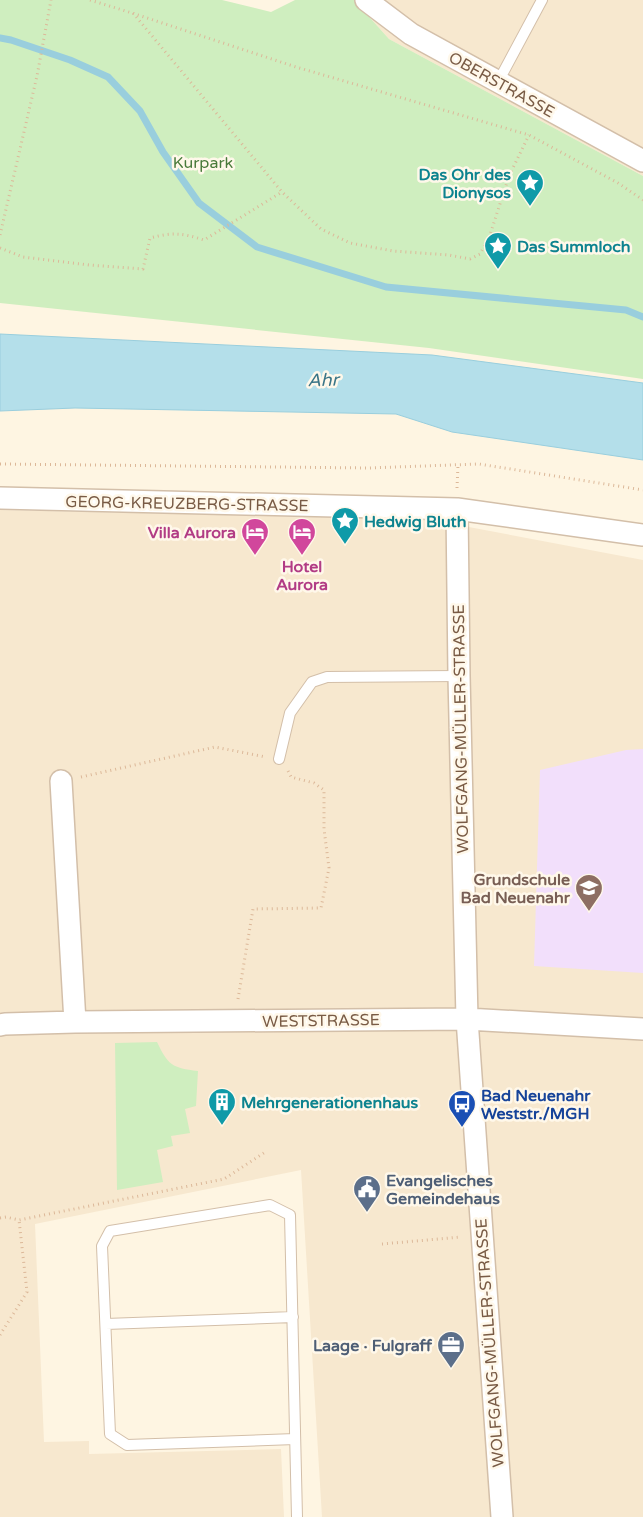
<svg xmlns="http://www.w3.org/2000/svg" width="643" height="1517" font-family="'Varela Round',sans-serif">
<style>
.residential{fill:#f7e8cf}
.education{fill:#f2dffb}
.green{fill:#cfeebf}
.water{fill:#b4dfea;stroke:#99cedd}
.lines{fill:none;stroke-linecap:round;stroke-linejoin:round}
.stream{stroke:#99cedd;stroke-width:7}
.service-casing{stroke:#d3bfa9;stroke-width:12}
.minor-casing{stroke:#d3bfa9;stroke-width:24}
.path{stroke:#dcb899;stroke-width:3;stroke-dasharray:1 4;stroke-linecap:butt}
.service{stroke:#fff;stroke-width:10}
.minor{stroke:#fff;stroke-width:21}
.labels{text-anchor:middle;stroke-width:5;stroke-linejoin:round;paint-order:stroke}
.street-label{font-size:16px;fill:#795b45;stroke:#fff8ea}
.park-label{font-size:16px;fill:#487a3a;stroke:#fff8ea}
.culture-label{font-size:16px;font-weight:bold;fill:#0d838f;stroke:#fff8ea;text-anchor:start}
.hotel-label{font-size:16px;font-weight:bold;fill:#b23c85;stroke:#fff8ea;text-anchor:end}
.education-label{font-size:16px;font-weight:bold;fill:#785e54;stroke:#fff8ea;text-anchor:end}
.transit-label{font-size:16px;font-weight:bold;fill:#164399;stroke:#fff8ea;text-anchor:start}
.service-label{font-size:16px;font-weight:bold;fill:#4e5e75;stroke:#fff8ea;text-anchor:start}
.water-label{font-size:18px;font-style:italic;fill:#3a7587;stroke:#fff8ea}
</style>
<rect width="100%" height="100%" fill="#fef5e2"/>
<path class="residential" d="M354,0h289v176l-254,-137z
M0,510l426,9 217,41v957h-321l-21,-347 -266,54 9,218 45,-1v13l192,-5 3,68h-284z"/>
<path class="education" d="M643,749v224l-109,-7 6,-196 86,-20z"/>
<path class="green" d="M0,0h222l49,12 24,-12h59l35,39 254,137v203l-214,-31 -429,-45z
M157,1042c11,23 15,26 41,29l-2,35 -11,3 5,24 -19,3 2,10 -16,4 6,32 -46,8 -2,-147z"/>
<path class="water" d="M0,334l432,21 211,28v77l-191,-28 -56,-18 -321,-6 -75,3z"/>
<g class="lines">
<path class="stream" d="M0,38l11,2 59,20 38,17 32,34 23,41 36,51 58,44 129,40 240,23 17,7"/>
<defs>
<path id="service" d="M498,82l44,-82
M279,759l11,-46 22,-31 15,-5 132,-1
M106,1324l187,-7
M295,1439l-168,6 -17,-11 -8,-188 8,-15 160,-26 20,10 7,302"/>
<path id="minor" d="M366,0l45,34 232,127
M0,498l457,11 186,26
M457,509l2,167 8,343 35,498
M61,781l14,241
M0,1025l5,-1 70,-2 392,-3 176,10"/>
</defs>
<use href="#service" class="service-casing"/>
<use href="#minor" class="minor-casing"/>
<path class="path" d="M90,0l42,13 164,54 233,68 89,48 25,17
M133,13l149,179 39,37 29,14 43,8 56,4 21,4 10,-5 9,-16 20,-62 20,-41
M0,235l37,-159 14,-76
M0,248l23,9 66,8 54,4 7,-31c23,-6 32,-5 54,2l78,-48
M0,464l368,4 111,-4 164,26
M457,488l1,-23
M81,777l134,-30 51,10
M238,999l15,-90 68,-1 8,-40 -5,-39v-39l-10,-7 -23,-6 -3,-6
M0,1218l6,-1 13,3 205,-41 43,-28
M382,1244l79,-7
M0,1335l27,-43 -8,-72"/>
<use href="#service" class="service"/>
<use href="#minor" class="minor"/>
</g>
<defs>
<symbol id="sight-pin" viewBox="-11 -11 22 30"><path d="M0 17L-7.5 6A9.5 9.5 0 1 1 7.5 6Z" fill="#0f9aa8" stroke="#fff8ea"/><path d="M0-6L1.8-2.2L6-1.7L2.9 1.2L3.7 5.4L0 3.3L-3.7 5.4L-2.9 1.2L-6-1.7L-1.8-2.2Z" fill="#fff"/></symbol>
<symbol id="hotel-pin" viewBox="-11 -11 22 30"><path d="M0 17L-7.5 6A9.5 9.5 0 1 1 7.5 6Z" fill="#d1479c" stroke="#fff8ea"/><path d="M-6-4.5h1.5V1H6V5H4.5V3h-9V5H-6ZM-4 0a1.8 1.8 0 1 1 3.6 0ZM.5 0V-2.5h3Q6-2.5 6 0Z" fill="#fff"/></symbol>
<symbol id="school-pin" viewBox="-11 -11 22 30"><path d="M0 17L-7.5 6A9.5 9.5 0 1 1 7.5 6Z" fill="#8d6e63" stroke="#fff8ea"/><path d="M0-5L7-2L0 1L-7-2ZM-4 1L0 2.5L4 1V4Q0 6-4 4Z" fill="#fff"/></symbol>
<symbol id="building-pin" viewBox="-11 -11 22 30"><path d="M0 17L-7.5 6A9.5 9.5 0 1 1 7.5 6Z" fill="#0f9aa8" stroke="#fff8ea"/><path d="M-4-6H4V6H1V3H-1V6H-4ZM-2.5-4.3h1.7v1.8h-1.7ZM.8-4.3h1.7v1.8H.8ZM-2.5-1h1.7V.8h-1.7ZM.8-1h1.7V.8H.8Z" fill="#fff"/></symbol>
<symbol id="bus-pin" viewBox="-11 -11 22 30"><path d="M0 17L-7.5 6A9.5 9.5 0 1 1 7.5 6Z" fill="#1a4fb4" stroke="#fff8ea"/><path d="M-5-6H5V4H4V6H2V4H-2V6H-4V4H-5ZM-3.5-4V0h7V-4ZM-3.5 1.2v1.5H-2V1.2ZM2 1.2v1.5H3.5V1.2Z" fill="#fff"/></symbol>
<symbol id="civic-pin" viewBox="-11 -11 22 30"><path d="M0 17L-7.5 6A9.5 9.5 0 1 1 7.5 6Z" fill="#5c6f8a" stroke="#fff8ea"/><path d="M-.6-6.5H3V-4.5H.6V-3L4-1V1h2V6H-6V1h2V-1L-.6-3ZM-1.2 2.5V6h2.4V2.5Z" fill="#fff"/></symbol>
<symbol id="office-pin" viewBox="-11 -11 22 30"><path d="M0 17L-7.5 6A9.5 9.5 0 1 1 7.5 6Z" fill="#5c6f8a" stroke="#fff8ea"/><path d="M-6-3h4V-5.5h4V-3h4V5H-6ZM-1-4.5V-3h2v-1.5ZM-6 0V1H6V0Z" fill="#fff"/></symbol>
</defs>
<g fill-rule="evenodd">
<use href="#sight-pin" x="514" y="167" width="32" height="43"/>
<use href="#sight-pin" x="482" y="230" width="32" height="43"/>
<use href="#sight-pin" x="329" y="505" width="32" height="43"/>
<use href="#hotel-pin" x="239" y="516" width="32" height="43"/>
<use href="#hotel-pin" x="286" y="516" width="32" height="43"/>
<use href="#school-pin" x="573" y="872" width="32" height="43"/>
<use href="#building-pin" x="206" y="1086" width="32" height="43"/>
<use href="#bus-pin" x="446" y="1088" width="32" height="43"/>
<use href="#civic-pin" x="351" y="1173" width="32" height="43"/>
<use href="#office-pin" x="435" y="1329" width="32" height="43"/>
</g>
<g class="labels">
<g class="street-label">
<text transform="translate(502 84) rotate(29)" y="6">OBERSTRASSE</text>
<text transform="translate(187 503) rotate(1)" y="6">GEORG-KREUZBERG-STRASSE</text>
<text transform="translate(460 729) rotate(-91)" y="6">WOLFGANG-MÜLLER-STRASSE</text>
<text transform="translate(321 1020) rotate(-1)" y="6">WESTSTRASSE</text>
<text transform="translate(489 1343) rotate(-94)" y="6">WOLFGANG-MÜLLER-STRASSE</text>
</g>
<g class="park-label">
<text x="203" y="168">Kurpark</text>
</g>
<g class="culture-label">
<text x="511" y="180" text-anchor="end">Das Ohr des<tspan x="511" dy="18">Dionysos</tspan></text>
<text x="517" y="252">Das Summloch</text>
<text x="364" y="527">Hedwig Bluth</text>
<text x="241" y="1108">Mehrgenerationenhaus</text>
</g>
<g class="hotel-label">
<text x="236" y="538">Villa Aurora</text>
<text x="302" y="572" text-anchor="middle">Hotel<tspan x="302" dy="18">Aurora</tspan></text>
</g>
<g class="education-label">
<text x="570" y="885">Grundschule<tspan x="570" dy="18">Bad Neuenahr</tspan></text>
</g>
<g class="transit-label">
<text x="481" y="1101">Bad Neuenahr<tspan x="481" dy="18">Weststr./MGH</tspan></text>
</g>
<g class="service-label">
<text x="386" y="1186">Evangelisches<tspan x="386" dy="18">Gemeindehaus</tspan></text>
<text x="432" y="1351" text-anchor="end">Laage · Fulgraff</text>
</g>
<g class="water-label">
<text transform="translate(323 380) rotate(-1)" y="6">Ahr</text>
</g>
</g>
</svg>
